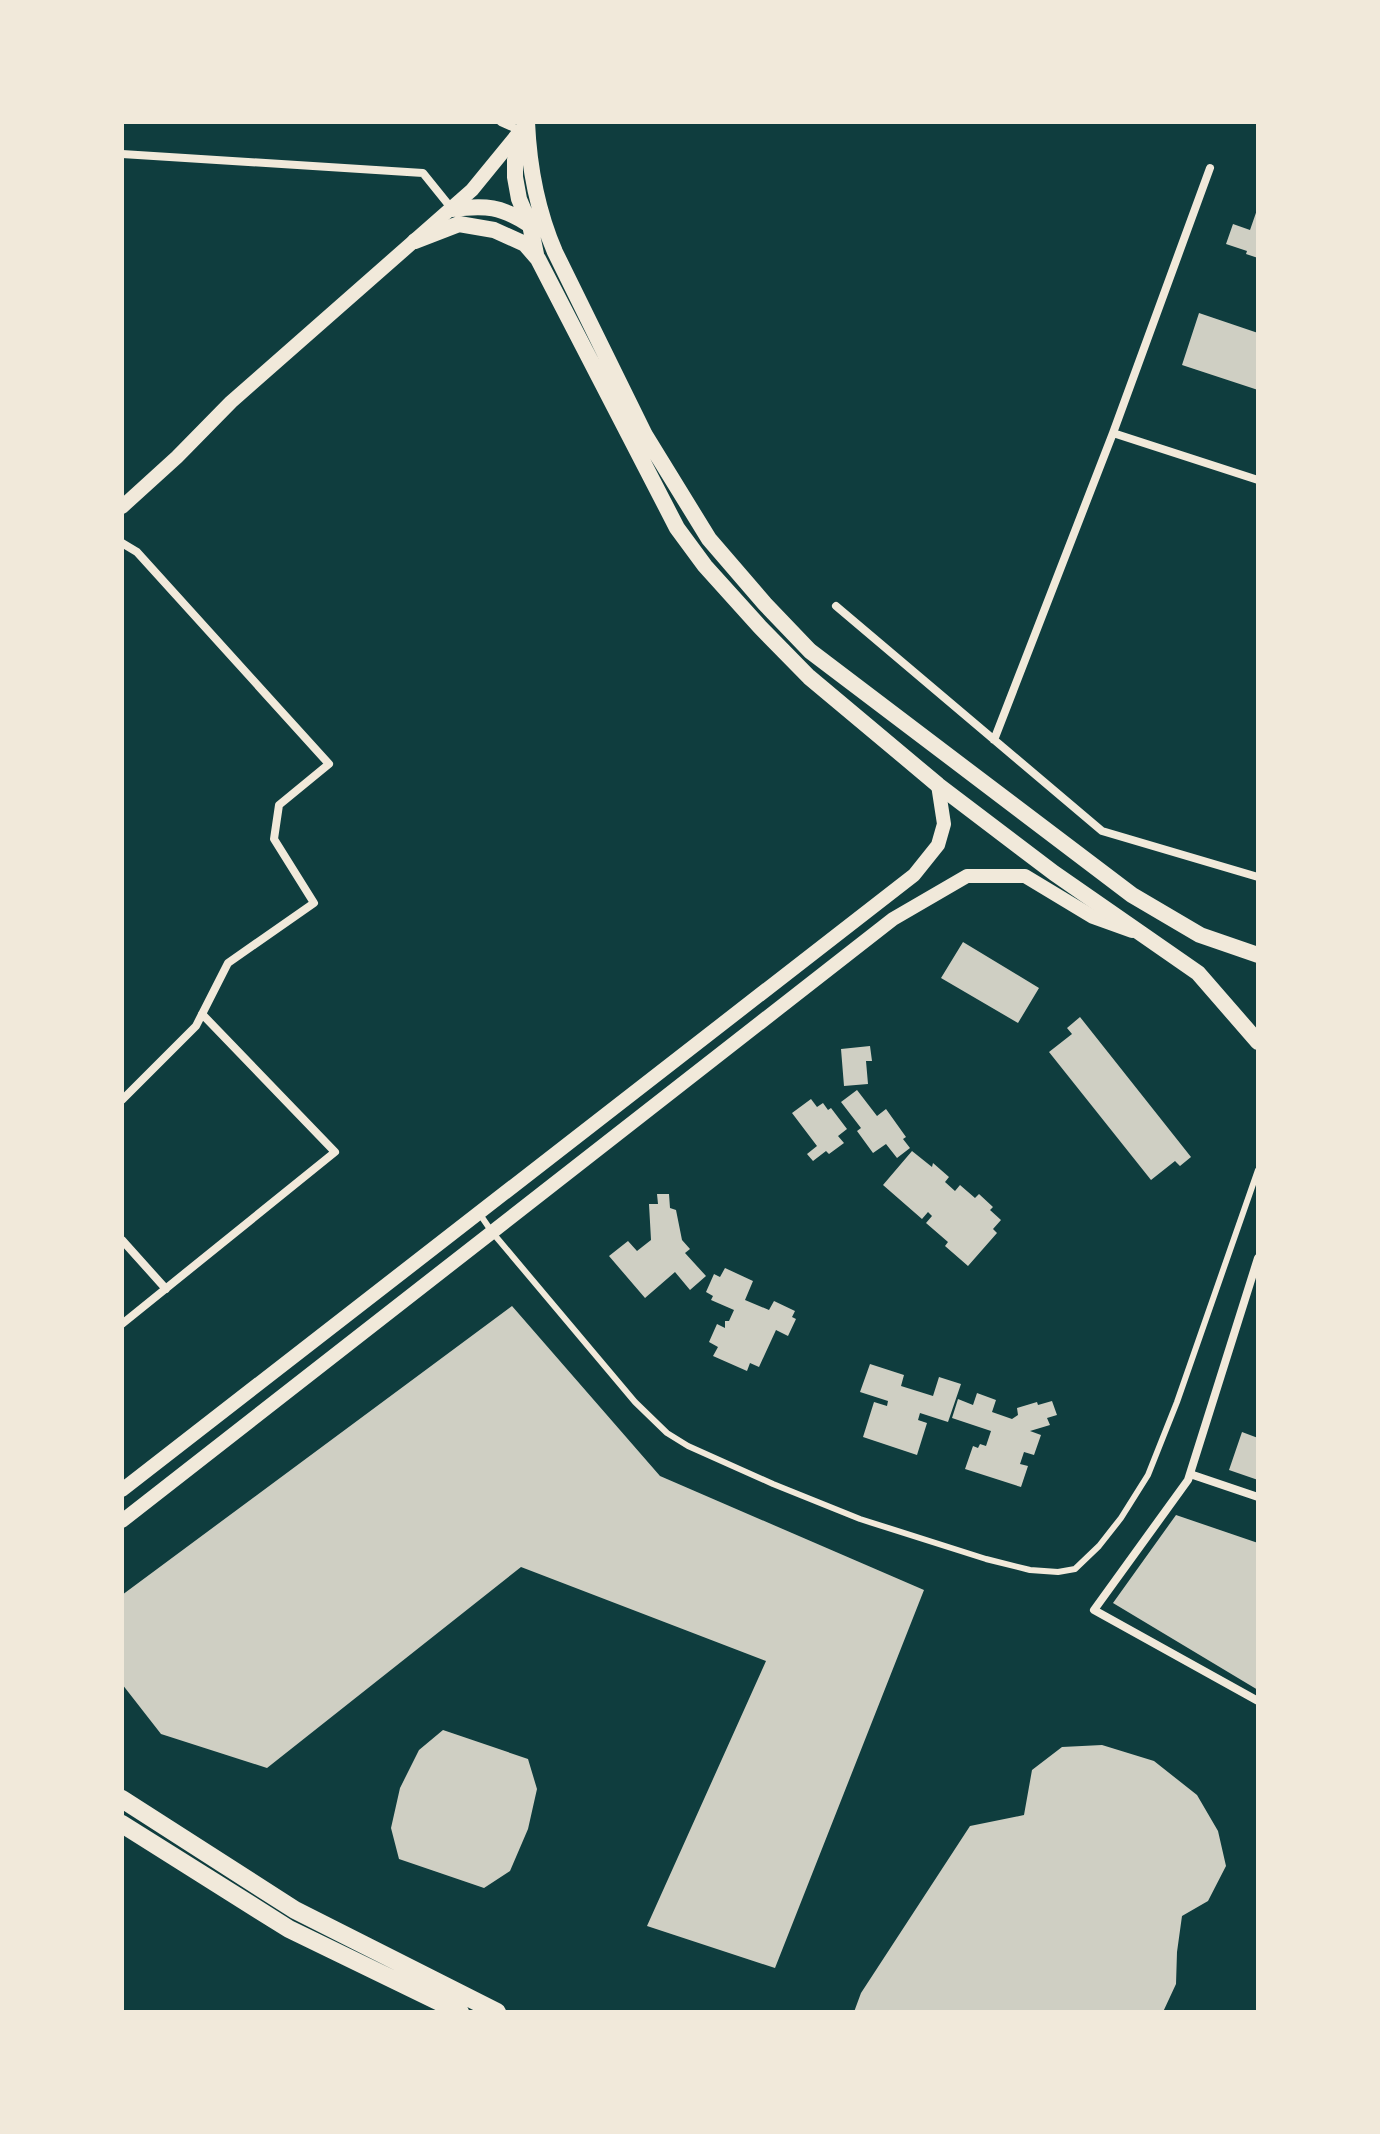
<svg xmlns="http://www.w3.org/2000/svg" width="1380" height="2134" font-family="'Work Sans',sans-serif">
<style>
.building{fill:#cfcfc3}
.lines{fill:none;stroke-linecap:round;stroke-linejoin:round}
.service{stroke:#f1e9da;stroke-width:6}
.minor{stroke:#f1e9da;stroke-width:8}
.tertiary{stroke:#f1e9da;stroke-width:14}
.secondary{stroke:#f1e9da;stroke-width:16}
.primary{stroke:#f1e9da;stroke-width:18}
</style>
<rect width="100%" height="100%" fill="#0f3d3e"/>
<path class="building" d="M1258,207v51l-12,-4 1,-3 -21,-7 7,-20 17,6z
M1199,313l59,20v57l-76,-25z
M963,942l76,46 -21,35 -77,-45z
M1080,1017l111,140 -11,9 -5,-5 -24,19 -102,-128 23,-18 -5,-6z
M870,1046l2,15h-6l2,23 -24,2 -3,-37z
M857,1090l20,26 9,-7 20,28 -3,2 7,9 -13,10 -11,-14 -13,9 -16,-22 4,-3 -20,-26z
M811,1099l6,8 6,-4 5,7 3,-2 16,21 -9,7 6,7 -15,11 -3,-3 -13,10 -6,-7 10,-8 -25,-33z
M912,1151l20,16 1,-4 16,14 -4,5 10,9 5,-6 15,13 4,-4 14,13 -3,3 11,10 -8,9 4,4 -29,33 -23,-20 3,-4 -22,-19 6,-7 -4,-4 -6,7 -39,-34z
M657,1194h12l1,14 6,2 6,30 8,9 -5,4 21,23 -16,14 -15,-18 -30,26 -36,-42 19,-15 9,10 14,-11 -2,-36h9z
M725,1268l28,13 -8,19 24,10 5,-9 21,10 -3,6 4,2 -8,17 -12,-6 -17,37 -9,-4 -3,8 -34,-15 5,-9 -9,-5 8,-18 8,4v-7h4l5,-11 -23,-10 2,-4 -7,-4 8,-18 6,3z
M512,1306l148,170 264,114 -149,378 -128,-42 119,-265 -245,-94 -254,201 -106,-34 -39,-50v-89z
M870,1364l34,11 -3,11 32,10 6,-19 22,7 -13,38 -28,-9 -2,7 9,3 -10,32 -54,-18 11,-35 13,4 1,-5 -28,-9z
M977,1393l19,7 -4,12 20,7 6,-4 -1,-7 20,-6 1,3 14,-4 5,14 -10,3 3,7 -20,6 11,4 -7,20 -10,-3 -4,12 8,2 -7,21 -56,-18 8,-23 5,2 2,-4 6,2 5,-15 -39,-13 6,-19 15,6z
M1242,1432l16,6v42l-29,-10z
M1176,1515l82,28v147l-145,-87z
M443,1730l85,29 9,30 -9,40 -18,42 -26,17 -85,-29 -8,-31 9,-40 19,-38z
M1102,1745l52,16 43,34 21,36 8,35 -18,35 -26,15 -5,36 -1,32 -13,28h-309l7,-19 109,-167 54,-11 8,-45 30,-23z"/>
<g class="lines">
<path class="service" d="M479,1213l13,19 143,170 32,31 21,13 85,38 87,35 126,40 44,11 28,2 17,-3 24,-23 22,-28 27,-43 29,-73 81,-232"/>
<path class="minor" d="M501,122l20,9
M122,154l301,19 29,36
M1113,433l145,47
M122,543l15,9 192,212 -50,41 -5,34 40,64 -86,60 -32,63 -74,74
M836,606l266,225 156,46
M994,740l119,-307 97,-265
M122,1240l44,49
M1258,1258l-70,222 -94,130 164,91
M122,1324l213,-172 -133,-138
M1190,1474l68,23"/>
<path class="tertiary" d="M122,507l55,-50 54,-55 241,-212 49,-60
M122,1490l792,-615 24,-30 6,-21 -6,-39
M122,1521l771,-602 74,-43h58l68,41 39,14"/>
<path class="secondary" d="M527,122c2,46 10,88 28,130l90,183 64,104 56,65 45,47 322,244 68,40 58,20
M521,131l-6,29v17l4,22 11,26 6,29
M452,209c34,-4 49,-3 78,16
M415,241l44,-17 35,6 31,14 13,15 139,269 28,38 55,61 49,50 129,108 116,88 144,100 60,69"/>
<path class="primary" d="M122,1799l173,111 202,102
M122,1824l167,105 171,83"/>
</g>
<rect width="1380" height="2134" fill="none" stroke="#f1e9da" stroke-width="248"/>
</svg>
